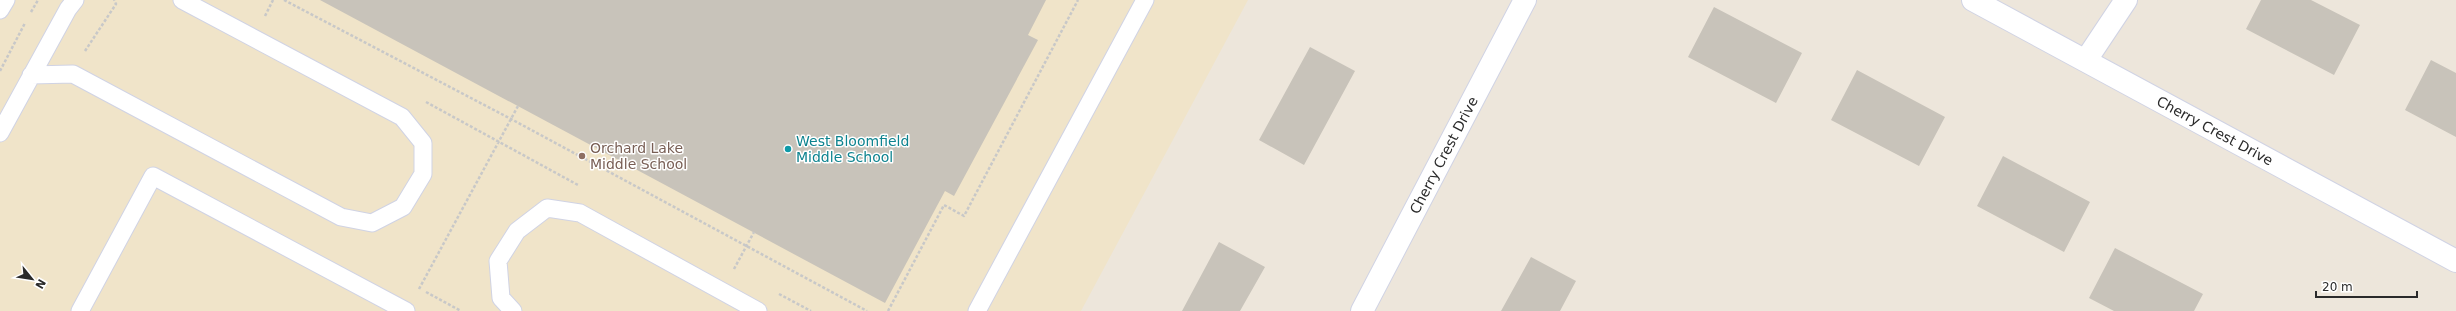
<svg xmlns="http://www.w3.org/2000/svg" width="2456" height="311" font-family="'DejaVu Sans',sans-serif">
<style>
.education{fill:#f0e4c9}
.building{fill:#c8c3ba}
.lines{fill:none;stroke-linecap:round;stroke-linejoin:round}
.lane-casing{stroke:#d0d3e4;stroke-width:19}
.street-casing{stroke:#d0d3e4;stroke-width:24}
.path{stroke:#c8c8c8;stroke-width:2.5;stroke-dasharray:3 2;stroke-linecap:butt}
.lane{stroke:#fff;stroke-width:17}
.street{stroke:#fff;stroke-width:22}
.culture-dot{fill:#0f9aa8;stroke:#fff;stroke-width:1.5}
.education-dot{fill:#8d6e63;stroke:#fff;stroke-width:1.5}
.labels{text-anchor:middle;stroke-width:3;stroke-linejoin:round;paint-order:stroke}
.street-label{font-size:14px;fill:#2a2a2a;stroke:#fff}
.culture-label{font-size:14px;fill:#0d838f;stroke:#fff;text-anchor:start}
.education-label{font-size:14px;fill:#785e54;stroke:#fff;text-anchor:start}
</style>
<rect width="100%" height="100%" fill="#ede6db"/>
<path class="education" d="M0,0h1248l-167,311h-1081z"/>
<path class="building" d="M320,0h726l-18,35 10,5 -84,156 -9,-5 -60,112z
M2261,0h50l49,25 -26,50 -88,-46z
M1714,7l88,46 -26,50 -88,-46z
M1310,47l45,24 -51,94 -45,-25z
M2431,60l25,13v64l-51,-27z
M1857,70l88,47 -26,49 -88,-46z
M2003,156l87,46 -26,50 -87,-46z
M1219,242l46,25 -25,44h-58z
M2115,248l88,46 -9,17h-80l-25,-13z
M1531,257l45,24 -16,30h-59z"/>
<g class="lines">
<defs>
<path id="lane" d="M0,10l6,-10
M31,75l42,-1 268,143 31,6 31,-16 20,-33v-31l-21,-26 -220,-117
M0,133l68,-124 7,-9
M80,311l73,-135 253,135
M513,311l-12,-13 -3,-37 19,-30 30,-23 33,5 178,98
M977,311l168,-311"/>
<g id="street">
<path id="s1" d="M1973,0l483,261"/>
<path d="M2086,60l40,-60"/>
<path id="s2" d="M1362,311l163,-311"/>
</g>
</defs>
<use href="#lane" class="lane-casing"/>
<use href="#street" class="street-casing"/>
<path class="path" d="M284,0l227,119 356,192
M31,12l7,-12
M265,16l8,-16
M85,51l31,-47 -2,-4
M0,71l25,-48
M426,102l152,83
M734,269l20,-37
M419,289l99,-183
M426,292l35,19
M779,294l32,17
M888,311l56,-106 20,11 114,-216"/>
<use href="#lane" class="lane"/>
<use href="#street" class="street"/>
</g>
<circle class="culture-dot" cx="788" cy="149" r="4"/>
<circle class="education-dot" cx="582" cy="156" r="4"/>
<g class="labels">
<g class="street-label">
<text dy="5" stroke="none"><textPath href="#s1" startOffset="275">Cherry Crest Drive</textPath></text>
<text dy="5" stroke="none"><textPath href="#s2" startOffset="176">Cherry Crest Drive</textPath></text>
</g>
<g class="culture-label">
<text x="796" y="146">West Bloomfield<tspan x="796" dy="16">Middle School</tspan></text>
</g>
<g class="education-label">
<text x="590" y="153">Orchard Lake<tspan x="590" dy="16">Middle School</tspan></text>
</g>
</g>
<g transform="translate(32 279) rotate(120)" stroke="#ffffff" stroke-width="3" paint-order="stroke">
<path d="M0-3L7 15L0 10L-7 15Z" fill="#2a2a2a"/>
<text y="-6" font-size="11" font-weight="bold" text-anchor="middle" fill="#2a2a2a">N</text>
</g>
<path d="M2316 291v6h101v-6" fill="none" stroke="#2a2a2a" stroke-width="2"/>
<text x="2322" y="291" font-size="12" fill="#2a2a2a" stroke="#ffffff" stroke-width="3" paint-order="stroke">20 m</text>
</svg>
